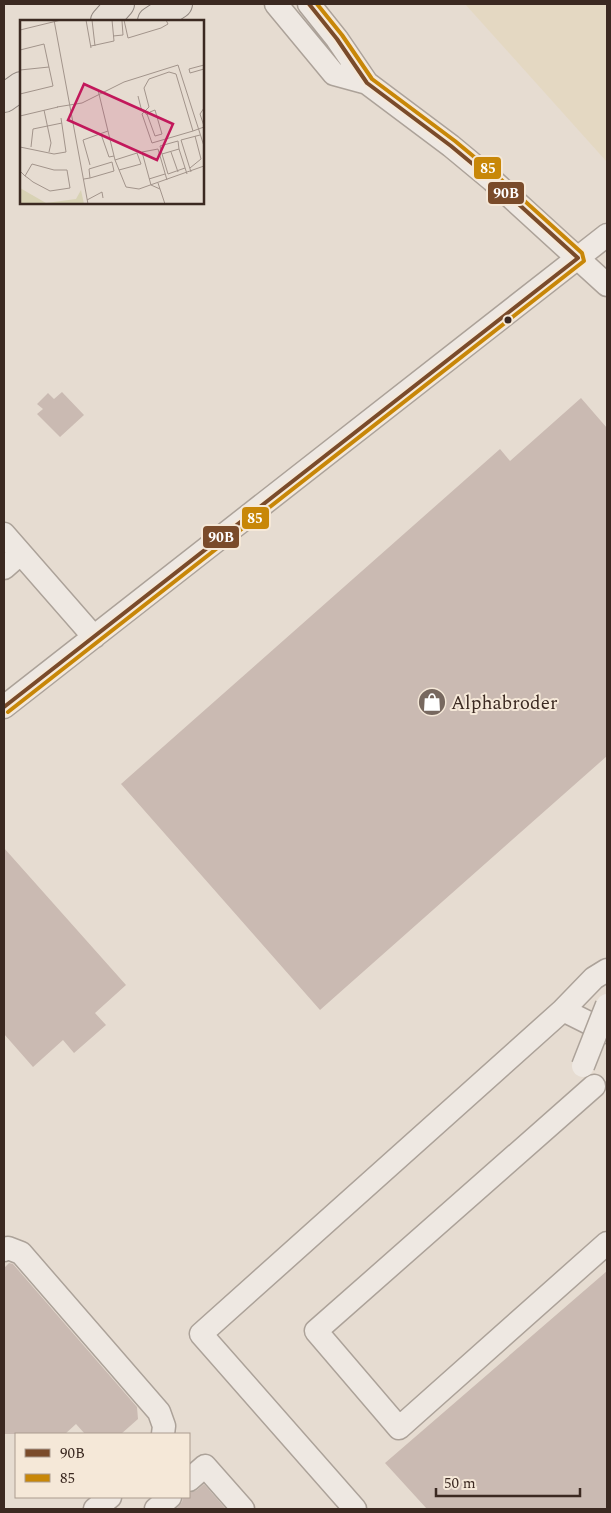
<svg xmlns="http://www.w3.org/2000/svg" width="611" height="1513" font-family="Spectral,serif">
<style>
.farmland{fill:#e4d8c2}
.building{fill:#cabab2}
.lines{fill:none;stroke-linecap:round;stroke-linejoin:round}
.minor-casing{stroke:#aca299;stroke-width:25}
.major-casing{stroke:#918780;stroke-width:30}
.minor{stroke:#eee8e2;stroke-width:22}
.major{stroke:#e5ddd4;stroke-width:28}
.minor-bridge-casing{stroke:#aca299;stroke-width:25;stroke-linecap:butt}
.minor-bridge{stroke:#eee8e2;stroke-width:22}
.bus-1-casing{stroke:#f5e8d8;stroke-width:8}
.bus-2-casing{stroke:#f5e8d8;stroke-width:8}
.bus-1{stroke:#7a4b2a;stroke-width:4}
.bus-2{stroke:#c88708;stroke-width:4}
.bus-dot{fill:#3b2921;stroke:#f5e8d8;stroke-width:2}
.labels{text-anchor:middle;stroke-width:4;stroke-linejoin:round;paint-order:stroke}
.poi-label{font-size:19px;fill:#3b2921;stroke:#f5e8d8;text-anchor:start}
.inset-road{fill:none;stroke:#a2948b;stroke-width:1}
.view{fill:#c2185b;fill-opacity:0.15;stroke:#c2185b;stroke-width:2.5}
.inset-edge{fill:none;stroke:#3b2921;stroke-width:2.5}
.line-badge{stroke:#f5e8d8;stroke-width:2}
.badge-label{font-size:14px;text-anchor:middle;font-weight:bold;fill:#fff}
</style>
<rect width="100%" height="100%" fill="#e6dcd1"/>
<path class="farmland" d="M465,4h142v158z"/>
<path class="building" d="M62,392l22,23 -24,22 -23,-23 6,-5 -6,-5 11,-11 6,6z
M581,398l26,30v328l-287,254 -199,-226 379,-335 10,12z
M4,848l122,137 -31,28 11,12 -32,28 -11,-13 -30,27 -29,-33z
M9,1263l4,1 124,143 1,12 -17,15h-36l-9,-10 -11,10h-61v-166z
M607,1271v238h-180l-42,-46z
M204,1484l22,25h-50l6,-7 1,-5h6v-4l8,-3z"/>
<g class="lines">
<defs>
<path id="minor" d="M276,4l58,70 33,9
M309,4l28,35 30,44 84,63 41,34 115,105
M4,534l90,103
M4,568l16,-14
M4,707l603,-472
M563,1010l31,-32 13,-8
M594,1086l-278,245 83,97 208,-185
M4,1250l4,-2 13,5 138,159 5,14 -1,8
M189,1480l16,-14 38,43
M95,1509l15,-12
M156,1509l14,-12
M355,1509l-154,-175 362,-324 44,22"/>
<path id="major" d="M105,21l15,-17
M152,21l26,-17
M4,98l17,-12"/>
</defs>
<use href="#minor" class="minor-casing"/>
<use href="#major" class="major-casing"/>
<use href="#minor" class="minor"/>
<use href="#major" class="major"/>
<defs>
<path id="minor-bridge" d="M583,1066l24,-61"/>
</defs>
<use href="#minor-bridge" class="minor-bridge-casing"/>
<use href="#minor-bridge" class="minor-bridge"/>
<defs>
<path id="bus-1" d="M4,707l574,-449 -86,-78 -41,-34 -84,-63 -30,-44 -28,-35"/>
<path id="bus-2" d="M8,712l576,-451 -2,-8 -86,-78 -41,-34 -83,-62 -30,-44 -25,-31"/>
</defs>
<use href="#bus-1" class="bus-1-casing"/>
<use href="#bus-2" class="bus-2-casing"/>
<use href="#bus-1" class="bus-1"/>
<use href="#bus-2" class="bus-2"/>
</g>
<defs>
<symbol id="shop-disc" viewBox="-11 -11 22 22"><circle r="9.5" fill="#77685f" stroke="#f5e8d8"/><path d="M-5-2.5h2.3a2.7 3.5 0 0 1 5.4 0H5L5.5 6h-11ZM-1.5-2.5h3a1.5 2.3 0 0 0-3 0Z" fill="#fff"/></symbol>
</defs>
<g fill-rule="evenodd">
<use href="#shop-disc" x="416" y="686" width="32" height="32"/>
</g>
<circle class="bus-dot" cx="508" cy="320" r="4.5"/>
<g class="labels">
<g class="poi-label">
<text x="451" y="709">Alphabroder</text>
</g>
</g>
<g transform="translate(20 20)">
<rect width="184" height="184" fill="#e6dcd1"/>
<path d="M0,168l26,15 30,-4 5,-9 3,14h-64z" fill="#d8d2b4"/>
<path class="inset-road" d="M34,0l34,184M66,0l5,28M72,0l3,26M104,0l4,18 33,-10 7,-4 -2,-4M0,10l41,-10M93,16l10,-1 -1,-14M71,26l23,-5 -2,-21M0,30l24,-6 9,42 -33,8M184,45l-15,4 1,4 14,-4M0,50l29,-3M78,70l17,70 11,27 13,2 65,-23M118,76l3,12 6,7 3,-3 5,-2 7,24 -7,2 -8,-22M37,87l25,-4 42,-21 54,-17 26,81M184,88l-4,6 4,12M24,90l7,33 -2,9M0,96l38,-9M173,111l-17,-57 -7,-2 -20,7 -5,9 5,19 -7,7 10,29 41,-12 11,-4M81,114l8,23 5,-1M0,127l34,7 12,-2 -5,-34M11,127l2,-18 29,-6M151,132l7,20M142,134l-2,-8 18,-5 1,8M95,140l22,-7 4,11 -22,6M70,145l-7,-25 25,-9M165,148l-17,6 -6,-20 17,-5 8,25M170,148l11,-9 -6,-23M0,151l5,5 3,2 5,4 17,9 20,-3 -3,-18h-13l-22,-6 -7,12M171,152l-10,-32 19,-5M64,159l6,-1 -1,-9 23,-7 2,9 -24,7M129,159l16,-5M138,163l7,21M140,169l-9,-4 -9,-33 16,-3 9,31M67,180l15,-8 1,6"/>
<path class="view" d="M64,64l89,40 -16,36 -89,-40z"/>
<rect width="184" height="184" class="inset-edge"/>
</g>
<g class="line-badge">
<rect x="473" y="156" width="29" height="24" rx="5" fill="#c88708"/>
<rect x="487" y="181" width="38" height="24" rx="5" fill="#7a4b2a"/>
<rect x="241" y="506" width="29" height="24" rx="5" fill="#c88708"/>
<rect x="202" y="525" width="38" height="24" rx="5" fill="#7a4b2a"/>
</g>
<g class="badge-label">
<text x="488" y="173">85</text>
<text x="506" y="198">90B</text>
<text x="255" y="523">85</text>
<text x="221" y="542">90B</text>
</g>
<rect width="611" height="1513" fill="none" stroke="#3b2921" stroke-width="10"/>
<rect x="15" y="1433" width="175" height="65" fill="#f5e8d8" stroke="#ab9c8f"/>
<rect x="25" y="1449" width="25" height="8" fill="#7a4b2a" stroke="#ab9c8f"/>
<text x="60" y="1458" font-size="15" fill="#3b2921">90B</text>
<rect x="25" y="1474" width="25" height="8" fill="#c88708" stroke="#ab9c8f"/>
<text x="60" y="1483" font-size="15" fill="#3b2921">85</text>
<path d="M436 1488v8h144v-8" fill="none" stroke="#3b2921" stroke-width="2.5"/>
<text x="444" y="1488" font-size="15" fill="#3b2921" stroke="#f5e8d8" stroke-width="4" paint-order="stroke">50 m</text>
</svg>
